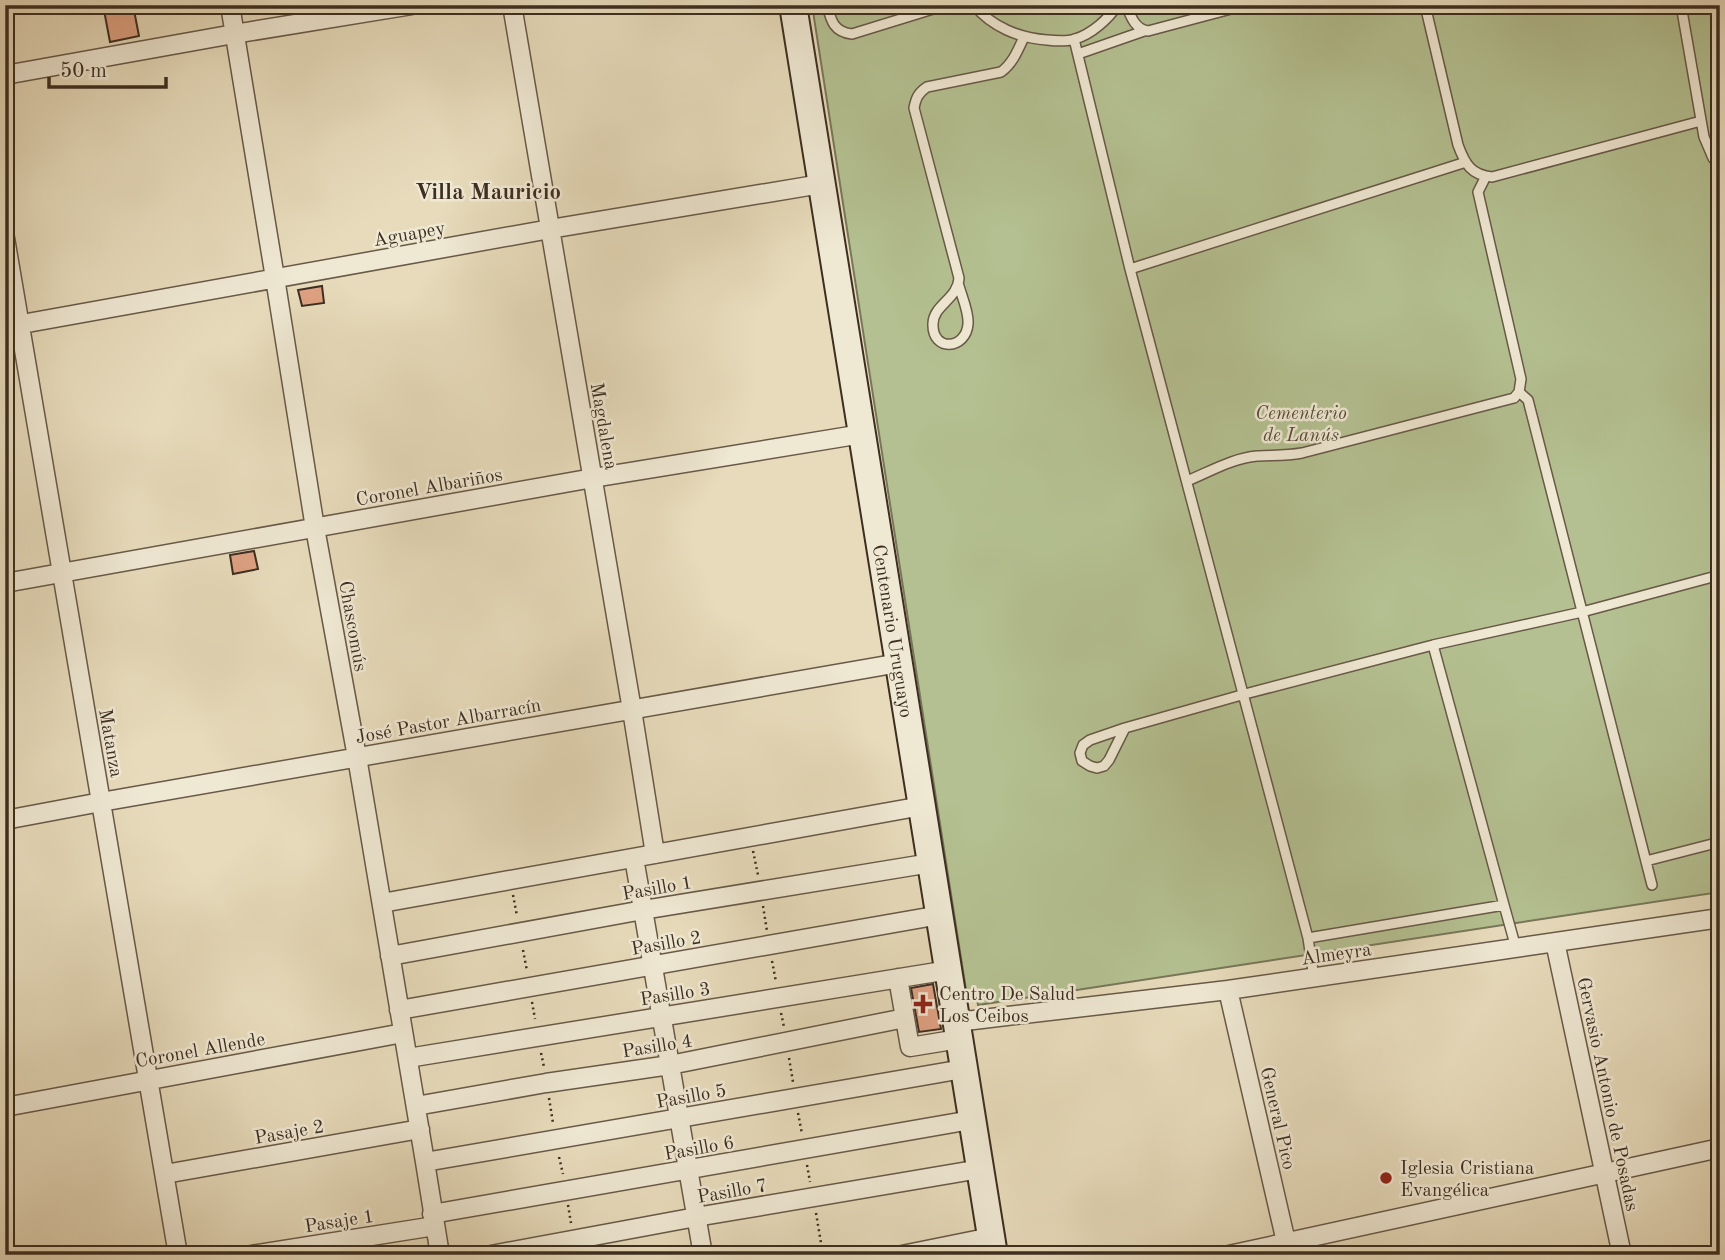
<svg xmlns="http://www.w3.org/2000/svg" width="1725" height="1260" font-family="'Old Standard TT',serif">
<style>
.green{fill:#b4c091;stroke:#787759;stroke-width:2}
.building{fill:#dea182;stroke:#3d2e21;stroke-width:2}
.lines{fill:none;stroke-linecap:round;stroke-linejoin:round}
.lane-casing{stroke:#685948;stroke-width:12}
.street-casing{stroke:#685948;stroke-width:21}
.secondary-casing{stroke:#3d2e21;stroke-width:30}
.path{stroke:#3d2e21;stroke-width:2.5;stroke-dasharray:2 3.5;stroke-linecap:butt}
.lane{stroke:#efe8d3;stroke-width:9}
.street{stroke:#efe8d3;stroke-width:18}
.secondary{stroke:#efe8d3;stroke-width:26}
.poi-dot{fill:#8f2418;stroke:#efe8d3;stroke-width:2.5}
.labels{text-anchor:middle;stroke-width:5;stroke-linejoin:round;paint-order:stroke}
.street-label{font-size:19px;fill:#3d2e21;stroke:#efe8d3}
.park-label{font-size:19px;font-style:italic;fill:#554b37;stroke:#efe8d3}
.poi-label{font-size:19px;fill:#3d2e21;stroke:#efe8d3;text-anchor:start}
.quarter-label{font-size:23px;font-weight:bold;fill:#3d2e21;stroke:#efe8d3}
</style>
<rect width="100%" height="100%" fill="#e7dbbb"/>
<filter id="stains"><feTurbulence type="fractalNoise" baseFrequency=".00286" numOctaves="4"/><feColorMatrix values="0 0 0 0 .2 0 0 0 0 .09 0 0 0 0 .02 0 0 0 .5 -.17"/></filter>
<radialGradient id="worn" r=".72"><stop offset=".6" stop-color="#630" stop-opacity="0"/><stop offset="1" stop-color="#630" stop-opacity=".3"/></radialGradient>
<path class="green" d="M812,5h908v887l-742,113 -2,-13 -10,-2z"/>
<path class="building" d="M103,5h30l6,31 -29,6z
M322,286l2,17 -22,3 -4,-16z
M254,551l4,18 -25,5 -3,-19z
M933,984l8,45 -22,3 -8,-44z"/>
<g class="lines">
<defs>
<path id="lane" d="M827,5c4,16 7,27 25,29l94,-29
M974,5c18,22 45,33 73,35 9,1 19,2 28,-1 17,-5 33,-20 43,-34
M1126,5c5,12 9,24 22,26l98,-26
M1425,5l33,140c7,19 13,30 34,32l209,-56
M1681,5l23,132 9,21 7,8
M1074,39l56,230 178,669 6,40
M1078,54l66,-23
M1130,269l336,-107
M959,286c3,11 10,26 9,38 -2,26 -36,28 -35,0 0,-19 25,-25 26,-46l-45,-170c2,-10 4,-15 13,-21l74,-15c12,-9 17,-22 23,-35
M1519,392l9,8 124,485
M1187,481c22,-9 46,-23 70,-25 16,-1 28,0 45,-3l212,-55 5,-6 2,-13 -43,-187 8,-16
M1433,645l71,260
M1125,728l-16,32 -5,6 -7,2 -7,-2 -8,-5 -2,-8 3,-8 7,-5 35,-12 120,-34 188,-49 149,-33 138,-37
M1646,861l74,-19
M1308,938l196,-33 12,43"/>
<path id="street" d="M230,5l45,273 40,250 42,229 68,405 15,93
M512,5l120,705 23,144
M5,75l229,-41 178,-29
M5,238l173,1017
M5,327l545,-98 271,-45
M5,583l588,-105 269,-44
M5,820l96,-18 798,-139
M634,858l69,397
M382,903l540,-97
M1555,942l67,313
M390,956l253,-46 288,-47
M898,978l12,69 49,-8
M1228,990l61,265
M399,1010l541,-95
M957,1022l271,-32 492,-72
M408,1058l541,-88
M416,1106l130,-23 124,-18 235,-47
M5,1107l398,-74
M425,1162l538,-93
M165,1174l255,-45
M432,1214l539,-94
M251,1255l184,-29
M491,1255l205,-38 284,-48
M902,1255l89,-18
M1229,1255l491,-107"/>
<g id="secondary">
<path id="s1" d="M793,5l201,1250"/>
</g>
</defs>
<use href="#lane" class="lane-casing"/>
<use href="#street" class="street-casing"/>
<use href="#secondary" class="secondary-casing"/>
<path class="path" d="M753,851l5,24
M513,895l4,21
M763,906l4,25
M523,950l4,21
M772,961l4,21
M532,1002l3,17
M781,1013l3,14
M541,1053l3,14
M789,1058l4,24
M549,1098l4,25
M798,1113l4,21
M559,1157l4,17
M807,1165l3,17
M568,1205l3,18
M816,1213l7,42"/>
<use href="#lane" class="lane"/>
<use href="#street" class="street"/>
<use href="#secondary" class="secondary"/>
</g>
<g class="poi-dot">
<path d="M919.5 993.5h7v7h7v7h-7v7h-7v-7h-7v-7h7z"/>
<circle cx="1386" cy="1178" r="7"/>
</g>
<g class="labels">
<g class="street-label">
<text transform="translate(409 233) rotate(-10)" y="7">Aguapey</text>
<text transform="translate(605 426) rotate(80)" y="7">Magdalena</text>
<text transform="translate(429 486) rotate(-10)" y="7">Coronel Albariños</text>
<text transform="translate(354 626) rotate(80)" y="7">Chascomús</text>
<text dy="7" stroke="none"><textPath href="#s1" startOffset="634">Centenario Uruguayo</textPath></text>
<text transform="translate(448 720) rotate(-10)" y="7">José Pastor Albarracín</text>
<text transform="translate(112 743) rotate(80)" y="7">Matanza</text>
<text transform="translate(657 887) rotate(-10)" y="7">Pasillo 1</text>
<text transform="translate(666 942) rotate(-10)" y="7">Pasillo 2</text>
<text transform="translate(1336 953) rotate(-8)" y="7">Almeyra</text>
<text transform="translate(675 993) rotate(-9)" y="7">Pasillo 3</text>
<text transform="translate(657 1045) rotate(-9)" y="7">Pasillo 4</text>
<text transform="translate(200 1049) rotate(-10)" y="7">Coronel Allende</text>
<text transform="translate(1609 1094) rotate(78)" y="7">Gervasio Antonio de Posadas</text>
<text transform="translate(691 1095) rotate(-10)" y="7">Pasillo 5</text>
<text transform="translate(1279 1118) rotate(77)" y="7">General Pico</text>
<text transform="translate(289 1131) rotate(-10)" y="7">Pasaje 2</text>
<text transform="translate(699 1147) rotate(-10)" y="7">Pasillo 6</text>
<text transform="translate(732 1190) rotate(-10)" y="7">Pasillo 7</text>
<text transform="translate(339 1220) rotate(-9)" y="7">Pasaje 1</text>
</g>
<g class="park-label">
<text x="1301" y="419">Cementerio<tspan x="1301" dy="22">de Lanús</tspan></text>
</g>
<g class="poi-label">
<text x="939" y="1000">Centro De Salud<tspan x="939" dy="22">Los Ceibos</tspan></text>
<text x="1400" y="1174">Iglesia Cristiana<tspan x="1400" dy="22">Evangélica</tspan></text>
</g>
<g class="quarter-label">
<text x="488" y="199">Villa Mauricio</text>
</g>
</g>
<rect width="1725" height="1260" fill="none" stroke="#e7dbbb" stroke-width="28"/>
<rect x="7" y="7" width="1711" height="1246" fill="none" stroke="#3d2e21" stroke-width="3.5"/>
<rect x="14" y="14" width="1697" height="1232" fill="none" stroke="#3d2e21" stroke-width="2"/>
<path d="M49 77v10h117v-10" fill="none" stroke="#3d2e21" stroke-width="3.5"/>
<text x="60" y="77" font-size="21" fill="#3d2e21" stroke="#efe8d3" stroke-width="5" paint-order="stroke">50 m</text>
<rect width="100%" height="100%" filter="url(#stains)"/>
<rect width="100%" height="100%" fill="url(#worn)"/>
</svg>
